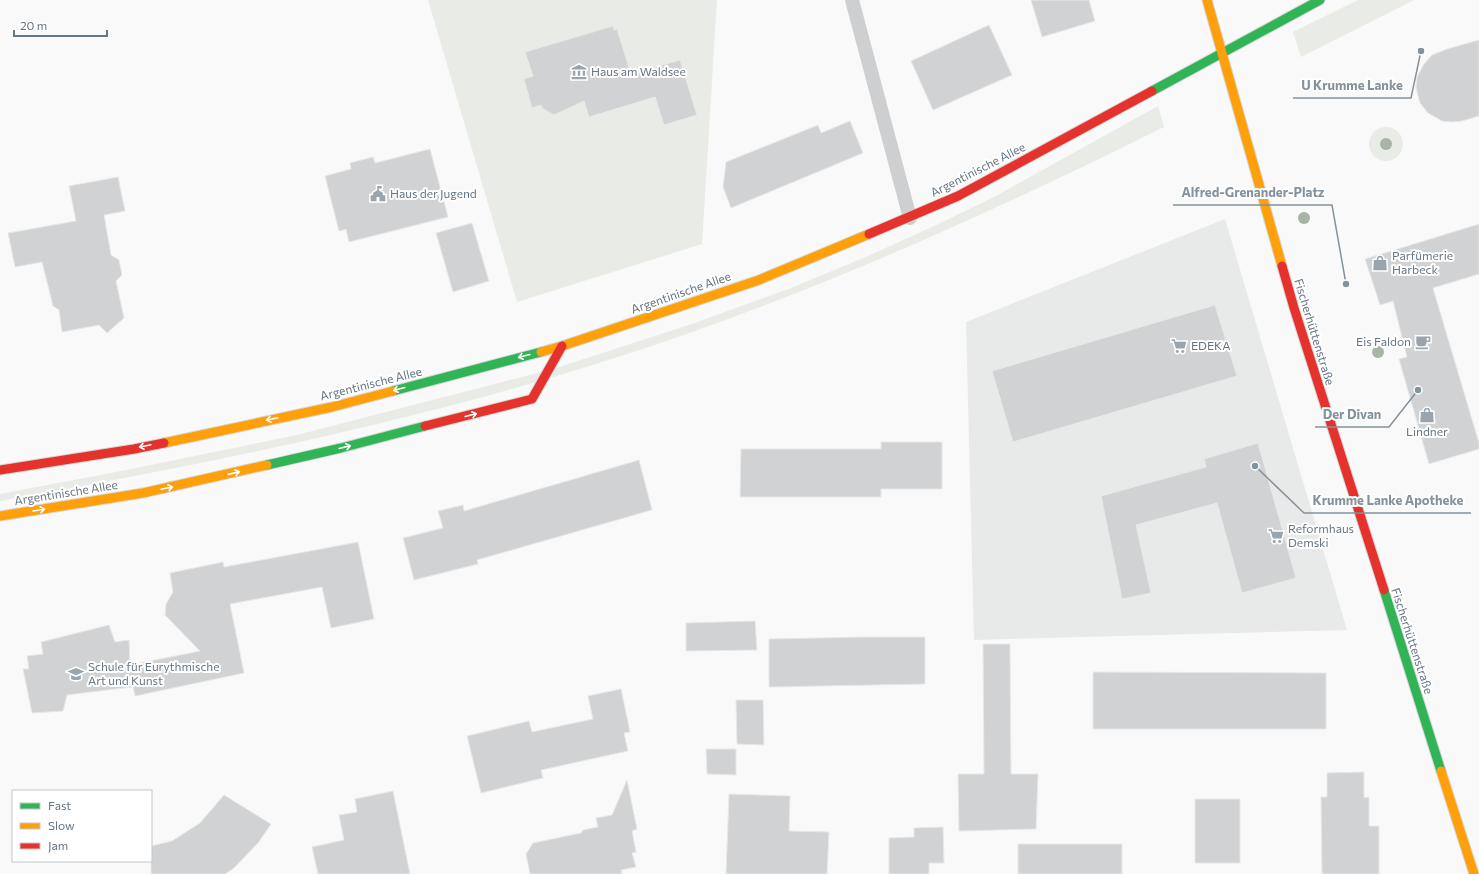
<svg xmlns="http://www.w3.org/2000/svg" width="1479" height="874" font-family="Commissioner,sans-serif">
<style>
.built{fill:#e8e9e9}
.green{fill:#e8ebe6}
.building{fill:#d0d2d3;stroke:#e8e8e8}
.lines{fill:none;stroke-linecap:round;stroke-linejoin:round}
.fast-casing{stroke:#d5d6d7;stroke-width:11}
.slow-casing{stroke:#d5d6d7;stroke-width:11}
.jam-casing{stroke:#d5d6d7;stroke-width:11}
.lane{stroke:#cecfd0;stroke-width:14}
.fast{stroke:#30b455;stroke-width:9}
.slow{stroke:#ff9f0a;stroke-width:9}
.jam{stroke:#e5322d;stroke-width:9}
.tree{fill:#a9b3a7}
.oneway{stroke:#fff}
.labels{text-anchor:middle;stroke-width:4;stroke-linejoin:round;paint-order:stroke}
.poi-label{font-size:12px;fill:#657683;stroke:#fff;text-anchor:start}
.street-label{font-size:12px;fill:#657683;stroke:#fff}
.leader{fill:none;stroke:#84929c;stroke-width:1.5}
.callout-dot{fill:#84929c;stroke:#fff;stroke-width:1.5}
.callout-label{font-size:13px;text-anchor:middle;font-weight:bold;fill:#84929c;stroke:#fff;stroke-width:4;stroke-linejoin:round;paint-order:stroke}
</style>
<rect width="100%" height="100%" fill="#f9f9f9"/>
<path class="built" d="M1225,219l122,411 -373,10 -8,-318z"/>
<path class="green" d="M428,0h289l-15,244 -185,58z
M1358,0h56l-113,57 -8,-25z
M1158,106l6,21c-153,76 -308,147 -469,204 -225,80 -461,128 -695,170v-7l111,-21 186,-38 256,-66 139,-45 99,-36 77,-32 64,-29 62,-30z
M1369 144a17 17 0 1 1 34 0a17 17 0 1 1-34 0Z"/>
<path class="building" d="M1031,0h58l6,21 -53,16z
M989,25l23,50 -79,35 -22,-49z
M613,26l1,4 3,-1 14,45 49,-14 17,55 -33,10 -9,-28 -66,20 -5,-16 -30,14 -12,-7 -1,-3 -9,3 -8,-29 9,-3 -8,-24z
M1479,40v76l-17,5 -11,1 -9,-1 -14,-8 -8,-10 -4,-15 1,-11 7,-13 8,-9 15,-6z
M850,121l13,32 -132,55 -8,-21 3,-25 92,-37 3,8z
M430,149l18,68 -99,25 -3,-13 -7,2 -14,-55 26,-7 -1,-6 23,-6 2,6z
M118,177l7,34 -21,4 7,40 8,5 3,15 -6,6 8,37 -17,15 -8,-8 -37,7 -3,-22 -6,-4 -11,-44 -27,5 -7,-34 68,-12 -7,-35z
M472,223l17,58 -36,11 -17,-59z
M1479,224v50l-46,14 46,155v6l-50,15 -30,-105 8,-2 -14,-56 -13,4 -15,-46z
M1215,305l22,71 -224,66 -21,-71z
M881,442h61v47h-61v8h-141l1,-48h140z
M1258,443l38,135 -54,15 -25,-90 -81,22 15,68 -29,6 -21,-103 105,-29 -2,-8z
M639,460l13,50 -175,50 1,4 -64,16 -11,-42 40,-10 -5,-17 25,-6 1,6z
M358,542l16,77 -43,9 -9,-41 -92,17 14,69 -109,23 -3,-15v6l-65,8 -4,16 -31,2 -9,-44h6l-2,-13 16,-2 -2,-12 68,-17 6,17 14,-2 1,25 70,-14 -35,-36 1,-11 7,-12 -3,-19 53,-11 1,5z
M755,621l2,29 -71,1v-28z
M864,637h61v47l-156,3v-48z
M983,644h27l1,130h27l-2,55 -77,2 -1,-57h26z
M1093,672l233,1v56h-233z
M621,689l9,43 -6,1 4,18 -87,19 2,8 -62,15 -14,-57 62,-15 3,11 61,-13 -5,-23z
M736,700h27l1,45 -27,-1z
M706,749h30v26l-29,-1z
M1364,772v26l5,-1v29h10v48h-57l-1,-77h6v-24z
M627,780l10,49 -5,2 4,21 -4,1 4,14 -15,3 1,4h-92l-4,-20 7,-11 48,-10 2,-3 15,-3 -2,-9 16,-3z
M393,791l17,83h-92l-6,-27 32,-7 -5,-25 18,-3 -2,-13z
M729,794l61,2 -1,35 40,1 -2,42h-101z
M224,795l47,29 -13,19 -24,25 -9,6h-74v-28l21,-5 28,-18z
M1195,799h45v64h-45z
M943,827l1,36h-15v11h-40v-36l25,-1v-9z
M1018,844h104v30h-104z"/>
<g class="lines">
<defs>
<path id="fast" d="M1152,91l168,-91
M393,391l148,-39
M267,465l74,-17 84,-22
M1384,590l57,181"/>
<path id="slow" d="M1207,0l75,266
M541,352l21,-6 197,-66 110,-46
M164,443l168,-36 61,-16
M0,516l143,-23 124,-28
M1441,771l33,103"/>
<path id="jam" d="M869,234l89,-38 194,-105
M1282,266l12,42 90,282
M425,426l107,-27 30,-53
M0,470l134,-21 30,-6"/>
</defs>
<use href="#fast" class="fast-casing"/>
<use href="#slow" class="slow-casing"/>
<use href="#jam" class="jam-casing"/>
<path class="lane" d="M852,0l58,218"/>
<use href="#fast" class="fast"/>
<use href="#slow" class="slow"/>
<use href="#jam" class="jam"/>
</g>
<g class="tree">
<circle cx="1386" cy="144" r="6"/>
<circle cx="1304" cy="218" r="6"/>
<circle cx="1378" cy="352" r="6"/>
</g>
<defs><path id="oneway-shaft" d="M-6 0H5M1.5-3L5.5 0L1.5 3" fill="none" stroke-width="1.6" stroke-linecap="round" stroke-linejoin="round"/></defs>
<g class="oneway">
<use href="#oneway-shaft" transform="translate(524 356) rotate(165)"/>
<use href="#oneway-shaft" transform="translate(399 389) rotate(165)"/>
<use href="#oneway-shaft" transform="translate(471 415) rotate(-14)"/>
<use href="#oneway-shaft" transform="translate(272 419) rotate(168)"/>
<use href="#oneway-shaft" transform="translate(145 446) rotate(168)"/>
<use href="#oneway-shaft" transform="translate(345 447) rotate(-14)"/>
<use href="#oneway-shaft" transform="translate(234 473) rotate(-13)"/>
<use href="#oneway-shaft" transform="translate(167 488) rotate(-12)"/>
<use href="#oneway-shaft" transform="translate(39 510) rotate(-9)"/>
</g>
<defs>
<symbol id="museum-bare" viewBox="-9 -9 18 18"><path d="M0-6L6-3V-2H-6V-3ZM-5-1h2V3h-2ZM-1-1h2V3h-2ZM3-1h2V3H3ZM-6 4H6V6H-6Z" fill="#99a4ac" stroke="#fff" stroke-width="2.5" paint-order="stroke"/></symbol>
<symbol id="civic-bare" viewBox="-9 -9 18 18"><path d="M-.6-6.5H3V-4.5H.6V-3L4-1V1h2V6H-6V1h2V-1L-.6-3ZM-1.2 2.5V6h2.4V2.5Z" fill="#99a4ac" stroke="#fff" stroke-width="2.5" paint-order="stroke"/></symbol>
<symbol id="shop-bare" viewBox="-9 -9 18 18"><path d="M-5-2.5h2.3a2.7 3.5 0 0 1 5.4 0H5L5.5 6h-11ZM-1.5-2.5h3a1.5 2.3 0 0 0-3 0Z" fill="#99a4ac" stroke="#fff" stroke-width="2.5" paint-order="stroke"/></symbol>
<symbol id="cafe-bare" viewBox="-9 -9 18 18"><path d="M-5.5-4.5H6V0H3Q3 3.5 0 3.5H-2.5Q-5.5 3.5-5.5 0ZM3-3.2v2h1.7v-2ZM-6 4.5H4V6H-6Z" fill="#99a4ac" stroke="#fff" stroke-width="2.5" paint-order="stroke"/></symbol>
<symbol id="supermarket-bare" viewBox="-9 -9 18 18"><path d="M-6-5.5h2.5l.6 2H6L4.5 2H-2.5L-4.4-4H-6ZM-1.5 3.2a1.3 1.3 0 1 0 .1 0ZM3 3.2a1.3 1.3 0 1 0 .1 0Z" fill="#99a4ac" stroke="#fff" stroke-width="2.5" paint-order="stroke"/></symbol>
<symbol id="university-bare" viewBox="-9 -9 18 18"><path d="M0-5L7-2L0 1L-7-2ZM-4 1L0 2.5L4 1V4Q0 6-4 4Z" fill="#99a4ac" stroke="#fff" stroke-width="2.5" paint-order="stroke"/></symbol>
</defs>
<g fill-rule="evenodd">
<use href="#museum-bare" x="568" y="61" width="22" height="22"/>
<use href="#civic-bare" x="367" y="183" width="22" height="22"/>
<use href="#shop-bare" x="1369" y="252" width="22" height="22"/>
<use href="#cafe-bare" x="1412" y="331" width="22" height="22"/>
<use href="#supermarket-bare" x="1168" y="335" width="22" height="22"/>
<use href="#shop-bare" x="1416" y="404" width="22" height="22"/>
<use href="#supermarket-bare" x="1265" y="525" width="22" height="22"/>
<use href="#university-bare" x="65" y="663" width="22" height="22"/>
</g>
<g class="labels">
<g class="poi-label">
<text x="591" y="76">Haus am Waldsee</text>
<text x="390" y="198">Haus der Jugend</text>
<text x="1392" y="260">Parfümerie<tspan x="1392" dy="14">Harbeck</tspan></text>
<text x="1411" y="346" text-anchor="end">Eis Faldon</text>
<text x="1191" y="350">EDEKA</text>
<text x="1427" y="436" text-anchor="middle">Lindner</text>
<text x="1288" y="533">Reformhaus<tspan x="1288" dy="14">Demski</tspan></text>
<text x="88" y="671">Schule für Eurythmische<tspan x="88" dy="14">Art und Kunst</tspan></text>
</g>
<g class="street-label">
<text transform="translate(978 170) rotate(-27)" y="4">Argentinische Allee</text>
<text transform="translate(681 293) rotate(-19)" y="4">Argentinische Allee</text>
<text transform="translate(1314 332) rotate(73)" y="4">Fischerhüttenstraße</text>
<text transform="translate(371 384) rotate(-14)" y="4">Argentinische Allee</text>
<text transform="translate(66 493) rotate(-9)" y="4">Argentinische Allee</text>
<text transform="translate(1412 641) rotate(72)" y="4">Fischerhüttenstraße</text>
</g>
</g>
<path class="leader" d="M1421 51L1411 98H1293M1346 284L1332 205H1173M1418 390L1389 427H1315M1255 466L1304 513H1471"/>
<g class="callout-dot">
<circle cx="1421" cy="51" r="4"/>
<circle cx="1346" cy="284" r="4"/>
<circle cx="1418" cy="390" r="4"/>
<circle cx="1255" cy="466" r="4"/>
</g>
<g class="callout-label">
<text x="1352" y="90">U Krumme Lanke</text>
<text x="1253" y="197">Alfred-Grenander-Platz</text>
<text x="1352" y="419">Der Divan</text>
<text x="1388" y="505">Krumme Lanke Apotheke</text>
</g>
<rect x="12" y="790" width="140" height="72" fill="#ffffff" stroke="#c1c8cd"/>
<rect x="20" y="803" width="20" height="6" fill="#30b455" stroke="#c1c8cd"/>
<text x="48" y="810" font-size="12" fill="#657683">Fast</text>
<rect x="20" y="823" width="20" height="6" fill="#ff9f0a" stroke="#c1c8cd"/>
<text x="48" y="830" font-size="12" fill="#657683">Slow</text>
<rect x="20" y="843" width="20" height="6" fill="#e5322d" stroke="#c1c8cd"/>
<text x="48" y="850" font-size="12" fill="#657683">Jam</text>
<path d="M14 30v6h93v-6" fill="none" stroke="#657683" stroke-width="2"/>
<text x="20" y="30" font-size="12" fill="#657683" stroke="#ffffff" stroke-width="3" paint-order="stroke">20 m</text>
</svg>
